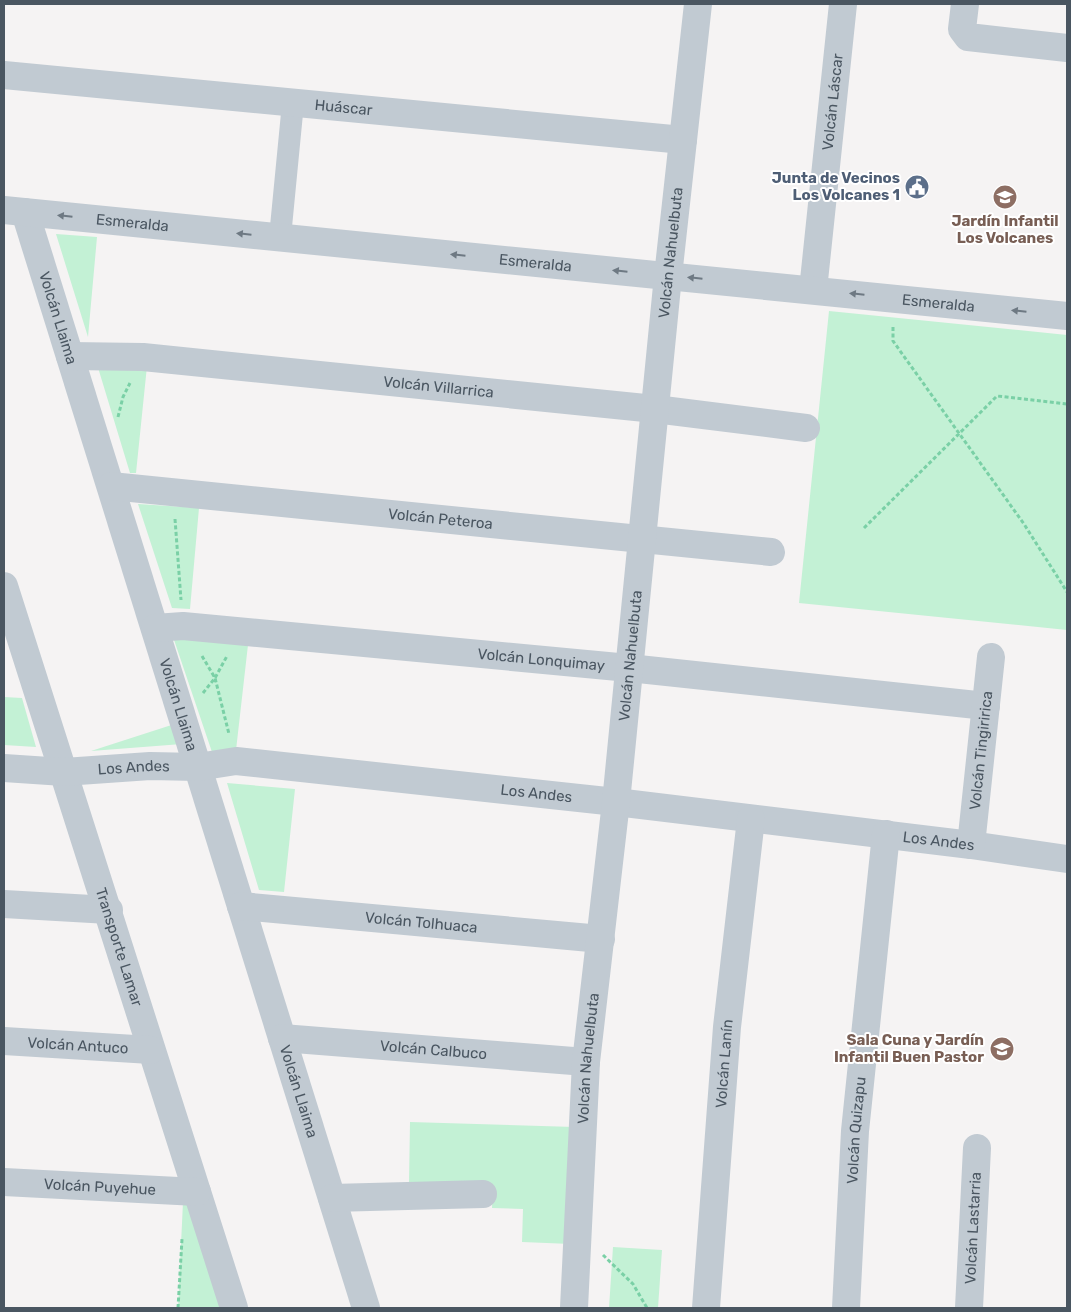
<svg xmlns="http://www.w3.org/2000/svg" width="1071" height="1312" font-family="Rubik,sans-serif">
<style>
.green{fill:#c3f1d5}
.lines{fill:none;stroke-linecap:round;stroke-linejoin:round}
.path{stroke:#7ad0a6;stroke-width:3;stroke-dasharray:4 2.5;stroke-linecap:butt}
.pedestrian{stroke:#c1cad2;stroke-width:22}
.minor{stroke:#c1cad2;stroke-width:28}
.tertiary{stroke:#c1cad2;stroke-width:28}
.oneway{fill:#6e7983}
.labels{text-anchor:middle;stroke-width:4;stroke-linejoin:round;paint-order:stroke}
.street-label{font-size:15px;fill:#4a5661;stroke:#fff}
.service-label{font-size:15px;font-weight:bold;fill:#4e5e75;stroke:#fff;text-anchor:end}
.education-label{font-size:15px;font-weight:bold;fill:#785e54;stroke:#fff}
</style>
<rect width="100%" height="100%" fill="#f5f3f3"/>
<path class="green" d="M56,234l41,3 -9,100z
M829,311l238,24v295l-268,-27z
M96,361l51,5 -11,107h-6z
M138,504l61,4 -9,101 -18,-1z
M170,628l79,8 -14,123 -21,-1z
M4,697l18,1 14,49 -32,-2z
M187,720l8,23 -104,8z
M227,783l68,6 -11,103 -25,-2z
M410,1122l165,5 -4,117 -49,-2 1,-33 -31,-1 1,-22 -84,-3z
M183,1202l9,1 33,105h-47z
M613,1247l49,3 -4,58h-49z"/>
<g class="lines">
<path class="path" d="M893,327v14l131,183 43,68
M118,417l5,-20 7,-14
M175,519l6,81
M864,528l133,-132 70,8
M202,656l13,22 14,56
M203,693l12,-15 12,-22
M603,1255l30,29 14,24
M178,1308l4,-69"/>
<path class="pedestrian" d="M280,237l13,-134"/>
<g class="minor">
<path d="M965,4l-3,25 6,8 99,11"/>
<path id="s1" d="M4,75l679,65"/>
<path id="s2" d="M25,212l341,1096"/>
<path id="s3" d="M813,290l30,-286"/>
<path id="s4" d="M70,356l73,1 512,52 151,19"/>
<path id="s5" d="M111,486l660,66"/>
<path id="s6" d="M4,586l230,722"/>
<path id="s7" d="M155,628l28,-2 446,42 357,38"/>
<path id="s8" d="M4,768l60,4 86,-6 48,1 38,-6 380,41 355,43 96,14"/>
<path id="s9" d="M971,845l20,-188"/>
<path d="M4,904l105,6"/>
<path id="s10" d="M241,906l360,33"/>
<path id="s11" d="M282,1038l304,24"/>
<path id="s12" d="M4,1041l147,9"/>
<path id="s13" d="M4,1182l193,10"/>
<path d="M332,1198l151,-4"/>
<path id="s14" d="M574,1308l12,-246 30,-260 52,-526 30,-272"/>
<path id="s15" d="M706,1308l21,-281 24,-208"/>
<path id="s16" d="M846,1308l9,-177 31,-297"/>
<path id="s17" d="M969,1308l8,-160"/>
</g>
<path class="tertiary" id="s18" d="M4,210l1063,106"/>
</g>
<defs><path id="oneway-solid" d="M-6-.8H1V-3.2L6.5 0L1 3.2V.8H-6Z" transform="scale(1.25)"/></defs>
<g class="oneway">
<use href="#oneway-solid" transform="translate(65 216) rotate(-174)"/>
<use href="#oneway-solid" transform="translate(244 234) rotate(-174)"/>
<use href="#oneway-solid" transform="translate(458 255) rotate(-174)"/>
<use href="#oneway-solid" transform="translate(620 271) rotate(-174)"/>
<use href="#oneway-solid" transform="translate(695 278) rotate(-174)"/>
<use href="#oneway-solid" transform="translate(857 294) rotate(-174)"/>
<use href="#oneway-solid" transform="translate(1019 311) rotate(-174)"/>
</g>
<defs>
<symbol id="civic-disc" viewBox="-11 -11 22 22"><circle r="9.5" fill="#5c6f8a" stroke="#fff"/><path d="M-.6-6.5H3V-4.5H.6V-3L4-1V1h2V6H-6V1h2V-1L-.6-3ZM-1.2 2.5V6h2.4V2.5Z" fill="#fff"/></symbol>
<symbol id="school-disc" viewBox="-11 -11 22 22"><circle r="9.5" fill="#8d6e63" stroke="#fff"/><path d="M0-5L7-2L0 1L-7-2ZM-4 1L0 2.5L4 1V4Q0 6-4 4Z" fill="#fff"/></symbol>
</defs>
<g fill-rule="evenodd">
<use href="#civic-disc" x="903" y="173" width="28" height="28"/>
<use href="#school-disc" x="991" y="183" width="28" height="28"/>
<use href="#school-disc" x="988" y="1035" width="28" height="28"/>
</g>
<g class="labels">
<g class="street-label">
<text dy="5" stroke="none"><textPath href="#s3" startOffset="189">Volcán Láscar</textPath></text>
<text dy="5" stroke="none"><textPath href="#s1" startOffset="341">Huáscar</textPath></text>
<text dy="5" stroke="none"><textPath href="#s18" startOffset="129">Esmeralda</textPath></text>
<text dy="5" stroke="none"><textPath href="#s14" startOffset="1060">Volcán Nahuelbuta</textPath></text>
<text dy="5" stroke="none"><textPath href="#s18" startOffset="534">Esmeralda</textPath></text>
<text dy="5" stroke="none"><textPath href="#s18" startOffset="939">Esmeralda</textPath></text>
<text dy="5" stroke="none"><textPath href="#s2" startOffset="111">Volcán Llaima</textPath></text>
<text dy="5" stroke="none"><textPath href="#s4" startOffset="370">Volcán Villarrica</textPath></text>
<text dy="5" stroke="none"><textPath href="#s5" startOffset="331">Volcán Peteroa</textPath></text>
<text dy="5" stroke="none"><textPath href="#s14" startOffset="655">Volcán Nahuelbuta</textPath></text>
<text dy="5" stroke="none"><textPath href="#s7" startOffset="388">Volcán Lonquimay</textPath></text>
<text dy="5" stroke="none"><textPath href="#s2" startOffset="516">Volcán Llaima</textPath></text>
<text dy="5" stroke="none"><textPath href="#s9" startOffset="95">Volcán Tingiririca</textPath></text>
<text dy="5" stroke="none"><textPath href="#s8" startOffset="130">Los Andes</textPath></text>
<text dy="5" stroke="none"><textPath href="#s8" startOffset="535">Los Andes</textPath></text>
<text dy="5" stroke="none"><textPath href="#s8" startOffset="940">Los Andes</textPath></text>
<text dy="5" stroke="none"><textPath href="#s10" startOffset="181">Volcán Tolhuaca</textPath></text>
<text dy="5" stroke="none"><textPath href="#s6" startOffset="379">Transporte Lamar</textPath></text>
<text dy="5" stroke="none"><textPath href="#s12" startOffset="74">Volcán Antuco</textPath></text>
<text dy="5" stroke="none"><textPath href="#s11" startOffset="152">Volcán Calbuco</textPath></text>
<text dy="5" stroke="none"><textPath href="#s14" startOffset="250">Volcán Nahuelbuta</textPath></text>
<text dy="5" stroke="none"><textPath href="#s15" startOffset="245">Volcán Lanín</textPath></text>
<text dy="5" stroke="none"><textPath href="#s2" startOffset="921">Volcán Llaima</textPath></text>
<text dy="5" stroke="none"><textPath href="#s16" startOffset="178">Volcán Quizapu</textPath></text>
<text dy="5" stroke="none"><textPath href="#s13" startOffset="96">Volcán Puyehue</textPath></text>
<text dy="5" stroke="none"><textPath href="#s17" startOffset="80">Volcán Lastarria</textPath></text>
</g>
<g class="service-label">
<text x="900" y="183">Junta de Vecinos<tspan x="900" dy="17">Los Volcanes 1</tspan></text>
</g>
<g class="education-label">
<text x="1005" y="226">Jardín Infantil<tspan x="1005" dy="17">Los Volcanes</tspan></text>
<text x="984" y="1045" text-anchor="end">Sala Cuna y Jardín<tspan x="984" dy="17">Infantil Buen Pastor</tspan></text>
</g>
</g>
<rect width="1071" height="1312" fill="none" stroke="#4a5661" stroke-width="10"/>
</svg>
